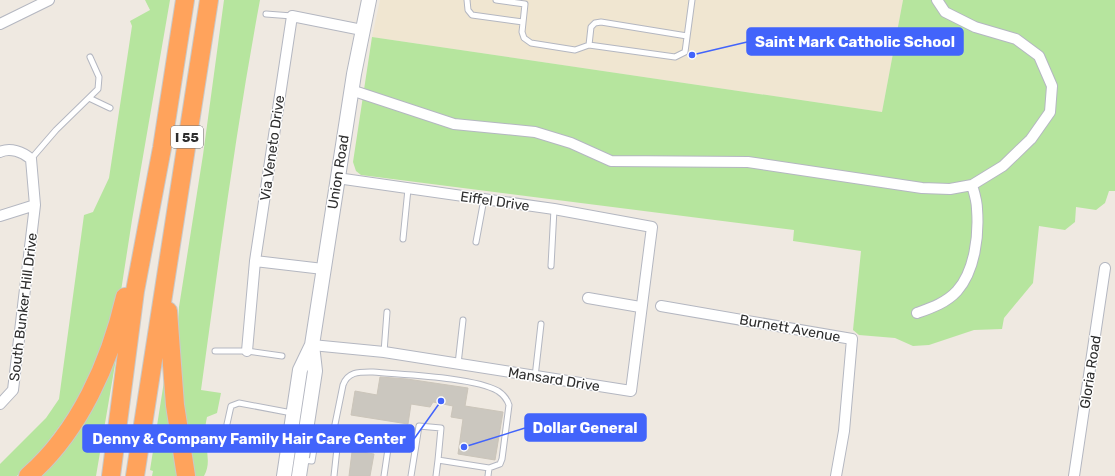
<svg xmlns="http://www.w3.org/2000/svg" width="1115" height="476" font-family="Rubik,sans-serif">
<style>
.education{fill:#f0e6d1}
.green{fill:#b6e59e}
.building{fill:#cbc7bf;stroke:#cbc5ba}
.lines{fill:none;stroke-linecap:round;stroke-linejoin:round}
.lane-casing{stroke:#b4b7c1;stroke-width:7}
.street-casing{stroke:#b4b7c1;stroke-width:12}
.secondary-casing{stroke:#b4b7c1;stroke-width:16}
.highway-casing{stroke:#c9c9c9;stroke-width:20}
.lane{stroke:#fff;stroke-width:5}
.street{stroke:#fff;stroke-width:10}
.secondary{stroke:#fff;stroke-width:14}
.highway{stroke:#ffa35c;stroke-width:18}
.labels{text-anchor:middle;stroke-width:3;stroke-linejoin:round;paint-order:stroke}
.shield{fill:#fff;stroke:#6d6d6d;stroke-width:1}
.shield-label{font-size:13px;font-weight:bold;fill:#2e2e2e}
.street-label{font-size:14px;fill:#2e2e2e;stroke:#fff}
.leader{fill:none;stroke:#4264fb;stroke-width:1.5}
.callout-dot{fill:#4264fb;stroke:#fff;stroke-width:1.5}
.callout{fill:#4264fb;stroke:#4264fb;stroke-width:1.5}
.callout-label{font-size:15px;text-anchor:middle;font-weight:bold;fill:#fff}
</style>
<rect width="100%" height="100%" fill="#efe9e1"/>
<path class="education" d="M380,0h523l-21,112 -510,-75z"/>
<path class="green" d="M145,0h25l-38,220 -11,71 -14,47 -26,56 -19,29 -18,24 -27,29h-17v-12l46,-46 13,-19 25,-184 9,-3 16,-34 23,-152 -2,-5 20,-11z
M224,0h36c-24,129 -41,259 -59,390l20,3 -4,20 -10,4c-1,5 -2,10 -2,15 0,15 7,31 -1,44h-10l-15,-88 -2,-50 2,-31 24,-152z
M903,0h212v191h-6l-4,12 -9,7 -20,-3 -1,15 -10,8 -26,-4 -6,57 -29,35 -2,11 -28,1 -45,15 -16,1 -18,-8 -36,-3 -6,-5 8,-79 -68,-10 1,-11 -433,-55 -5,-4 -3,-9 19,-125 510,75z
M117,353l-21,123h-56z
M165,375l15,101h-28l1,-5 -3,-1z"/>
<path class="building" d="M380,377l27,2 61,9 -3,18 38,6 -8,48 -37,-6 5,-35 -12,-2 2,-11 -20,-4 -3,5 -19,-3 -3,20 -57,-9 4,-24 22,4z
M356,451l18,3 -4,22h-21l3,-24z"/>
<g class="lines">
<defs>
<path id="lane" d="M467,0l1,10 4,5 51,7
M496,0l29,4 -3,28 2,6 7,5 44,7 14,-5
M266,14l26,2
M687,36l-86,-14 -6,1 -4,4 -2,18 86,12 10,-5 7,-52
M89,98l21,10
M31,159l25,-29 42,-41 1,-12 -9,-20
M403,239l5,-50
M476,242l8,-43
M551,266l3,-57
M215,351h32l35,5
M384,352l3,-40
M458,364l5,-44
M535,377l6,-53
M227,424l4,-18 8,-3 53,10
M254,429l35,3
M305,436l33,3 9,-3 69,9 -5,31
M332,439l11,-54c5,-14 17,-13 30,-13 31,3 100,5 125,19 6,4 9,8 11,14l-7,54 -2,5 -11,4
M416,445l3,-19 22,2 -3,32 51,8 -1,8
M302,460l10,1 4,-24
M334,476l4,-37
M384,476l5,-34
M436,476l2,-16"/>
<path id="street" d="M0,24l49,-24
M351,90l103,34 81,8 36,11 40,18 137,1 174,26 28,1 22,-4 31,-19 28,-27 19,-27 2,-26 -13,-30 -23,-17 -41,-12 -30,-15 -8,-12
M0,152c10,-5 23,0 31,7l4,46 -22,185 -13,14
M0,216l35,-11
M255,261l68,8
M588,298l52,9
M661,306l191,33 -8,92 -8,45
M917,313c14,-5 29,-10 40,-22 18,-20 22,-56 20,-82 0,-8 -3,-17 -5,-24
M312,345l72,7 247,39 21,-164 -98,-18 -217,-31
M247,351l8,-90 37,-245 70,14
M1074,476l31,-208"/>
<path id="secondary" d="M284,476l16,-106 12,-25
M299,476l16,-105 -3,-26 42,-271 15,-74"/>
<path id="highway" d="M168,311l7,94 11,71
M28,476c51,-44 82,-114 97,-179
M111,476l24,-185 27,-143 23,-148
M135,476l74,-476"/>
</defs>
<use href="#lane" class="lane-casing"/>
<use href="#street" class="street-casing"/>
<use href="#secondary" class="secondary-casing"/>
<use href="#highway" class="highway-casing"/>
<use href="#lane" class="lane"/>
<use href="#street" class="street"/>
<use href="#secondary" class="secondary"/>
<use href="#highway" class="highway"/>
</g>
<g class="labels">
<rect class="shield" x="171" y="126" width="32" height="22" rx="3"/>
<g class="shield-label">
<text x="187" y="142">I 55</text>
</g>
<g class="street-label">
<text transform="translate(272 148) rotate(-82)" y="5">Via Veneto Drive</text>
<text transform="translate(338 172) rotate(-81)" y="5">Union Road</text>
<text transform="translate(495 201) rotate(8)" y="5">Eiffel Drive</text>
<text transform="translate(23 307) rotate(-83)" y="5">South Bunker Hill Drive</text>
<text transform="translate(790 328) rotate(10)" y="5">Burnett Avenue</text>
<text transform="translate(1090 372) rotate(-81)" y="5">Gloria Road</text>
<text transform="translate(554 379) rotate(9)" y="5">Mansard Drive</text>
</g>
</g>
<path class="leader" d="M692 55L747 42M464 447L525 428M441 401L414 439"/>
<g class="callout-dot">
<circle cx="692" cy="55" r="4"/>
<circle cx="464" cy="447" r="4"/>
<circle cx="441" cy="401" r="4"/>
</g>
<g class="callout">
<rect x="747" y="28" width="216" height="27" rx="4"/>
<rect x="525" y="414" width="121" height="27" rx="4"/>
<rect x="83" y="425" width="331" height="27" rx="4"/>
</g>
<g class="callout-label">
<text x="855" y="47">Saint Mark Catholic School</text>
<text x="585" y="433">Dollar General</text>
<text x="249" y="444">Denny &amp; Company Family Hair Care Center</text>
</g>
</svg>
